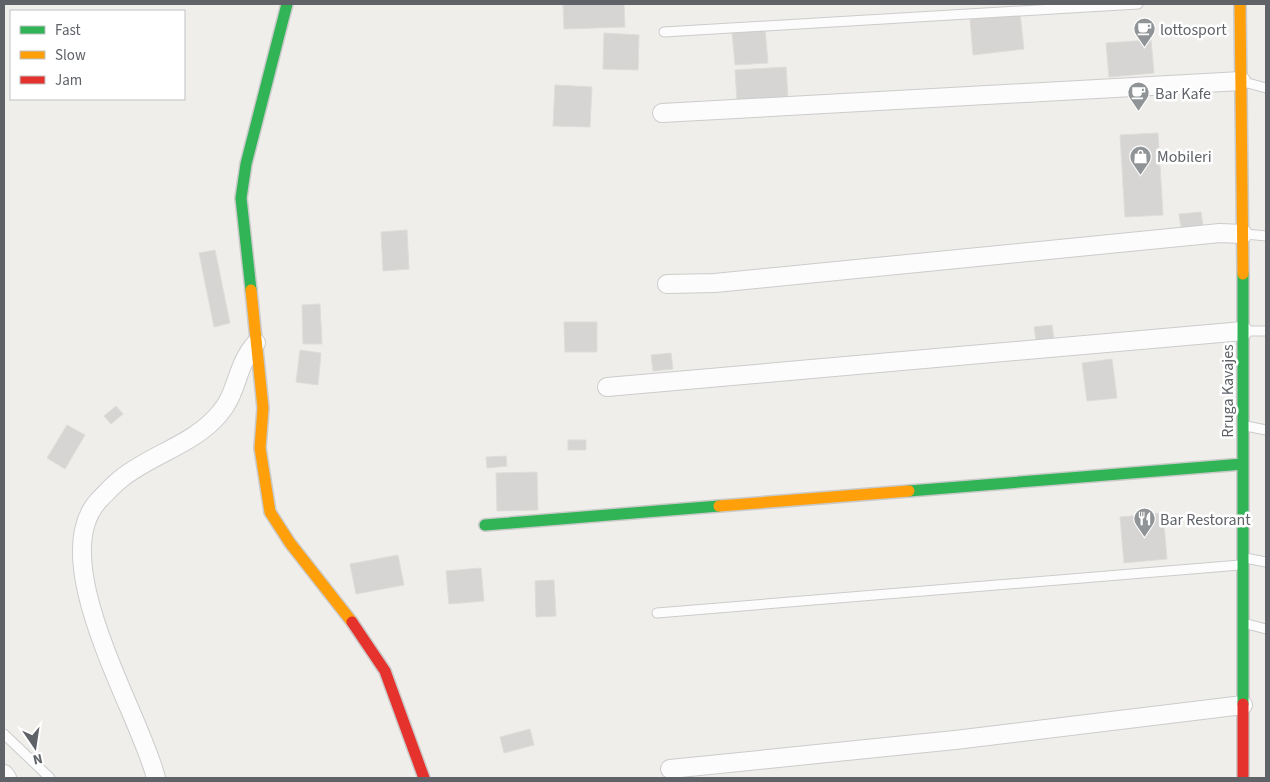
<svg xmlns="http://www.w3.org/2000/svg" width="1270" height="782" font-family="'Source Sans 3',sans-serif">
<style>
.building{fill:#d6d5d3;stroke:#deddd9}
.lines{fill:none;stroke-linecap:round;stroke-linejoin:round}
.lane-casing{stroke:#cbcccc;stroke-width:11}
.street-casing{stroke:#cbcccc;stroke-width:20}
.fast-casing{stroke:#cacacb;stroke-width:14}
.slow-casing{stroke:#cacacb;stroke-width:14}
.jam-casing{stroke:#cacacb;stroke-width:14}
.lane{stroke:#fdfcfc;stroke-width:9}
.street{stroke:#fdfcfc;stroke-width:18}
.fast{stroke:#30b455;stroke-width:11}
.slow{stroke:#ff9f0a;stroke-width:11}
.jam{stroke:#e5322d;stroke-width:11}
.labels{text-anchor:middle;stroke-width:5;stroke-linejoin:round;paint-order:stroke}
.poi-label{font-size:16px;fill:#5f6368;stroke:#fff;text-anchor:start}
.street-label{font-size:16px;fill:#5f6368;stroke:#fff}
</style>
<rect width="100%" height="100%" fill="#efeeea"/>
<path class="building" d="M563,4h61l1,23 -61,2z
M1020,14l4,35 -51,6 -3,-36z
M765,29l3,34 -33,2 -3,-33z
M604,33l35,2 -1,35 -35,-1z
M1151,40l3,33 -45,4 -3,-34z
M786,67l2,30 -51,3 -2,-30z
M555,85l37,2 -2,40 -37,-1z
M1158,133l5,82 -38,2 -5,-82z
M1201,212l2,14 -22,2 -2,-14z
M407,230l2,39 -26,2 -2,-39z
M215,250l15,73 -16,4 -15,-74z
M320,304l2,40h-19l-1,-39z
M564,322h33v30h-32z
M1052,325l2,14 -18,2 -2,-14z
M300,350l21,3 -3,32 -22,-3z
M671,353l2,16 -20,2 -2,-16z
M1112,359l5,39 -30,3 -5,-38z
M116,406l7,8 -12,10 -7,-8z
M67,425l18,10 -20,34 -18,-11z
M568,440h18v10h-18z
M506,456l1,10 -20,2 -1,-11z
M537,472l1,38 -41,1 -1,-38z
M1163,513l4,46 -43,4 -4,-46z
M398,555l6,30 -48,9 -6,-30z
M481,568l3,33 -35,3 -3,-33z
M554,580l2,36 -20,1 -1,-36z
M530,729l4,16 -30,8 -4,-16z"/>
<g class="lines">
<defs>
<path id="lane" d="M664,32l474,-28
M1244,82l22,6
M1246,234l20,2
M1246,331h20
M1246,426l20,4
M1245,558l21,4
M657,613l583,-48
M1247,624l19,5
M4,734l46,44"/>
<path id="street" d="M662,113l579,-32
M667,284l48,-1 505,-50 23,1
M607,387l636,-56
M670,769l285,-29 288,-35
M4,774l3,4
M156,778c-16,-65 -114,-220 -56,-279 7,-7 14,-15 22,-21 30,-24 73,-34 98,-65 18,-21 16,-48 36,-70"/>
<path id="fast" d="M1243,274v430
M251,290l-10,-92 5,-34 41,-160
M909,491l334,-27
M485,525l234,-19"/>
<path id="slow" d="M1240,4l3,270
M251,290l12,118 -3,40 10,64 20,31 62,79
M719,506l190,-15"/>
<path id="jam" d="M352,622l33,49 39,107
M1243,704v74"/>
</defs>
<use href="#lane" class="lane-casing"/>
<use href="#street" class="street-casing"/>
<use href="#fast" class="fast-casing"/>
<use href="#slow" class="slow-casing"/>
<use href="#jam" class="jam-casing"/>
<use href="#lane" class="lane"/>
<use href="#street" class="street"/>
<use href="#fast" class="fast"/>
<use href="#slow" class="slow"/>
<use href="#jam" class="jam"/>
</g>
<defs>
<symbol id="cafe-pin" viewBox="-11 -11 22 30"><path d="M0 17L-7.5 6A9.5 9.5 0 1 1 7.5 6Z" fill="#919496" stroke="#fff"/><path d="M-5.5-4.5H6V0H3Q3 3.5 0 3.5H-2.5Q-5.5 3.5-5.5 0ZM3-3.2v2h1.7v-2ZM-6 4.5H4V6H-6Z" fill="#fff"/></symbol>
<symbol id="shop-pin" viewBox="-11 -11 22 30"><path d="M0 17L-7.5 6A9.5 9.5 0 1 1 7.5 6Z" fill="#919496" stroke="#fff"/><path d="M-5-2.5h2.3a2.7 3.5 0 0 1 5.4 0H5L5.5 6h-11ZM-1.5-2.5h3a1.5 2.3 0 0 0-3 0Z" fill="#fff"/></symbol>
<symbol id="restaurant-pin" viewBox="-11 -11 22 30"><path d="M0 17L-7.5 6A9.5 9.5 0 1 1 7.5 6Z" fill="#919496" stroke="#fff"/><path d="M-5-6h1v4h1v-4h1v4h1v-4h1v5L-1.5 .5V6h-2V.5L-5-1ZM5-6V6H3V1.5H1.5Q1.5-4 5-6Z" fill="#fff"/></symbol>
</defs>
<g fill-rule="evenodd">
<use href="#cafe-pin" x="1132" y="16" width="25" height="34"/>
<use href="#cafe-pin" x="1126" y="80" width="25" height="34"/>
<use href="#shop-pin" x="1128" y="144" width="25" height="34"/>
<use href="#restaurant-pin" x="1132" y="506" width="25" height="34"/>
</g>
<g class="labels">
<g class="poi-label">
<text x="1160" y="35">lottosport</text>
<text x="1155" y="99">Bar Kafe</text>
<text x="1157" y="162">Mobileri</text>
<text x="1160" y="525">Bar Restorant</text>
</g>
<g class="street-label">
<text transform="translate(1227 391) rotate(-90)" y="6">Rruga Kavajes</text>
</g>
</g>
<rect width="1270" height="782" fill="none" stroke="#5f6368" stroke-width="10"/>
<rect x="10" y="10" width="175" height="90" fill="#ffffff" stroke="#bfc1c3"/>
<rect x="20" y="26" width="25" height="8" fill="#30b455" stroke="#bfc1c3"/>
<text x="55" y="35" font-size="15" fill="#5f6368">Fast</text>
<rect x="20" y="51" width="25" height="8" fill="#ff9f0a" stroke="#bfc1c3"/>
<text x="55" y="60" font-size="15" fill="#5f6368">Slow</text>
<rect x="20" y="76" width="25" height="8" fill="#e5322d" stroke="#bfc1c3"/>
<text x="55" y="85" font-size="15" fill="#5f6368">Jam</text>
<g transform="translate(35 747) rotate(167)" stroke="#ffffff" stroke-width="4" paint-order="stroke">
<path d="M0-4L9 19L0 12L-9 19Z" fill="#5f6368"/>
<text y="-8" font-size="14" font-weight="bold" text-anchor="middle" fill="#5f6368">N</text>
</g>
</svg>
